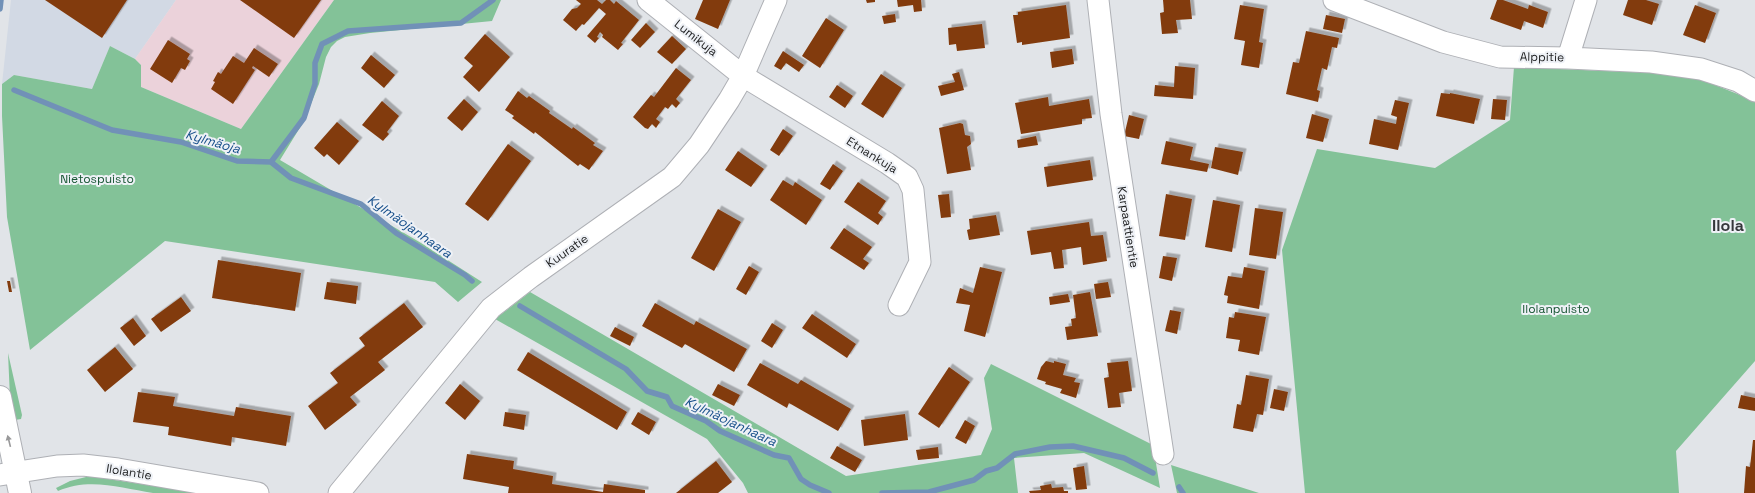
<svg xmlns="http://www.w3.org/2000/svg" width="1755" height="493" font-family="'Space Grotesk',sans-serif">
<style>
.built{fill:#d2d9e4}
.industrial{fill:#ebd2da}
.green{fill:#83c298}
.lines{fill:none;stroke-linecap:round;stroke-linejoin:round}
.stream{stroke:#7191b7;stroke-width:5.5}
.building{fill:#823b0d;filter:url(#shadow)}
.street-casing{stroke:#aeb0b5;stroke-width:23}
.primary-casing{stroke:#aeb0b5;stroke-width:24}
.street{stroke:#fff;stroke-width:21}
.primary{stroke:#fff;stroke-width:22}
.oneway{fill:#99999a}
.labels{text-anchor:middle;stroke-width:4;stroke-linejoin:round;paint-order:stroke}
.street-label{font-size:12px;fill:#1c1d1e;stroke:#eef1f6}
.park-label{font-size:12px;fill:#175533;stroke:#eef1f6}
.water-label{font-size:13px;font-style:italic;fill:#174f8a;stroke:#eef1f6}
.district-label{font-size:16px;font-weight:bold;fill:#35373b;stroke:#eef1f6}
</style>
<defs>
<filter id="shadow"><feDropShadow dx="3.5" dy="-3.5" stdDeviation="0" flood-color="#0004"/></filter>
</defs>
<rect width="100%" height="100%" fill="#e1e4e8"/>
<path class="built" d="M11,0h165l-41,59 -25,-13 -18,43 -78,-14 -12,9z"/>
<path class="industrial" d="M176,0h158l-93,129 -100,-42v-22l-6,-6z"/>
<path class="green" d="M334,0h167l-9,21 -122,12 -25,4 -8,4 -6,6 -5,10 -7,27 -15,37 -24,39 141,83 61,39 -24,20 -23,-20 -270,-41 -135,109 -23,-133 -5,-101v-32l12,-9 78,14 18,-43 25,13 6,6v22l100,42z
M1514,67l140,6 41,4 60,24v260l-79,90 3,42h-374l-23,-243 35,-101 118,19 75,-48z
M530,292l316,184 135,-21 11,-26 -8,-51 7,-14 162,81 7,43 -76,-35 -70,5 4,35h-270l-5,-10 -36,-44 -212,-120z
M8,353l14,62 -1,4 -6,1 -5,-22z
M1171,465l88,28h-82z
M86,477h9l105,16c-15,0 -32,0 -47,0 -31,-5 -64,-16 -95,-2l-2,-3 14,-7z"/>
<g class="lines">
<path class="stream" d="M0,9l1,-9
M14,90l98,40 69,12 56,19 34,1 33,-44 11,-34v-21l7,-19 26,-13 113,-8 32,-23
M271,162l20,16 70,26 35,29 69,42 7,6
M520,306l106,63 21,22 20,6 5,9 34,15 14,10 54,24 15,3 12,21 9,6 19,8
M1179,487l4,6
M882,493l47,-1 45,-12 12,-9 11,-3 18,-14 35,-7 23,-1 51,12 29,15"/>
</g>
<path class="building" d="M45,0h82l-25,38z
M240,0h81l-27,38z
M576,0h21l5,4 4,-4h4l4,4 2,-3 23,19 -18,23 2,1 -5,6 -16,-13 1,-2 -3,-3 -3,5 2,1 -4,5 -8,-7 19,-22 -7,-6 -15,17 -2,-1 -6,7 -13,-11 9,-11 5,-1 4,-4z
M703,0h27l-12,29 -23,-10z
M866,0h9v2l-8,1z
M897,0h24l1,11 -8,1 -1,-7 -15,2z
M1163,0h27l2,19 -16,1 2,13 -16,1 -2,-21 4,-1z
M1497,0h6l25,9 1,-4 19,7 -5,16 -19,-7 -3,9 -31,-11z
M1628,0h18l13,4 -7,21 -29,-10z
M1066,5l4,33 -48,7v-3l-5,1 -4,-28h5v-3z
M1240,5l24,4 -5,33 4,1 -4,25 -18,-3 4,-24 -11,-2z
M1695,5l21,8 -11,30 -22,-8z
M895,14l1,8 -12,2 -2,-8z
M1326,15l19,4 -3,14 -19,-4z
M826,18l18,12 -24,38 -18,-12z
M646,23l9,9 -15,16 -9,-8z
M982,24l3,24 -28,3 -1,-7 -7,1 -1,-17z
M1306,31l33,7 -2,10 -5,-1 -5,23 -5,-2 -5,22 3,1 -2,11 -32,-8 7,-32 6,1z
M485,34l25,23 -31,35 -16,-15 10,-11 -9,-8z
M672,36l14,13 -14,15 -15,-12z
M168,40l22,14 -3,5 3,2 -5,9 -4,-2 -9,15 -22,-14z
M254,48l24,16 -9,13 -16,-11 -1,2 3,2 -22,34 -22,-15 4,-7 -2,-1 5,-9 3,2 12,-18 11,7z
M1072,49l2,15 -22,4 -2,-16z
M783,51l21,14 -5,7 -13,-9 -5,7 -7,-4z
M371,55l24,20 -11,13 -23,-20z
M1175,66l20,2 -2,31 -39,-3 1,-11 19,2z
M676,68l15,12 -15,19 4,4 -4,5 -4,-4 -4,5 -3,-2 -9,12 4,3 -4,6 -4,-4 -4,5 -3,-1 -12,-11 18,-22 3,2z
M959,72l5,18 -23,6 -3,-10 17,-4 -3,-8z
M881,74l21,14 -19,30 -22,-14z
M837,85l16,11 -8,12 -16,-11z
M518,91l9,7 2,-2 21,15 -1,2 23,16 1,-2 22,16 -2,2 10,6 -14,19 -9,-6 -2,2 -43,-34 -1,2 -22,-16 2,-2 -9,-6z
M1441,93l9,1v-1l30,6 -6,25 -38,-8z
M1048,97l1,9 40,-7 3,19 -10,1v5l-61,10 -6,-31z
M464,99l14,13 -16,19 -15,-13z
M1493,99l14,1 -2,20 -14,-1z
M1395,100l14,3 -11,47 -29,-6 5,-25 22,5 1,-7 -6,-2z
M382,101l17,15 -12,16 2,2 -6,7 -21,-16z
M1312,114l17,5 -6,23 -17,-4z
M1129,115l15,4 -5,20 -15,-3z
M337,122l22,19 -20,24 -12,-11 -3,3 -10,-9z
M960,123l3,1 2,11 5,1 1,8 -4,3 4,23 -24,4 -8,-46z
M783,129l10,7 -14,20 -9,-6z
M1036,136l2,9 -20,3 -1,-8z
M1166,141l27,6 -3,13 19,4 -2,8 -46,-8z
M508,144l23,17 -43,60 -23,-17z
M1215,147l28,5 -5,23 -27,-7z
M738,151l26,18 -13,18 -26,-17z
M1090,160l3,20 -46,7 -3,-20z
M833,164l10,7 -13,19 -10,-6z
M783,180l10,6 2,-4 27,18 -16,25 -36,-25z
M858,182l28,19 -8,12 5,4 -5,8 -34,-23z
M949,194l2,23 -10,1 -3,-23z
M1166,194l26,5 -7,41 -26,-4z
M1213,200l27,5 -8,47 -27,-5z
M1255,208l28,4 -7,47 -27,-4z
M718,209l23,13 -27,49 -23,-13z
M996,215l4,20 -31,5 -2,-10 3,-1 -1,-10z
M1089,222l2,14 12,-1 4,26 -24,4 -2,-18 -19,3 2,18 -10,1 -3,-17 -20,3 -4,-24z
M844,228l28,19 -9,12 6,4 -5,7 -34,-22z
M1163,256l14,2 -5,23 -13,-3z
M218,260l83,13 -6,38 -83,-13z
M749,266l10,6 -13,23 -10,-6z
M980,267l22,5 -17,65 -21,-6 6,-26 -14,-2 4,-15 13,5z
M1244,267l21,4 -6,38 -32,-6 1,-7 -4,-1 4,-19 14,2z
M7,281h3l2,11h-3z
M327,282l31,4 -2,18 -32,-5z
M1108,282l3,15 -15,2 -2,-15z
M1090,292l8,44 -31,4 -2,-13 7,-1 -1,-7 5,-1 -3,-23z
M1068,294l2,8 -20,3 -1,-8z
M181,297l10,14 -30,21 -10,-13z
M404,303l19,24 -45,35 7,8 -35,27 7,8 -32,25 -17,-24 30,-23 -8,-10 35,-27 -6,-8z
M655,303l39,22 2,-4 51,28 -13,23 -49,-28 -3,4 -40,-22z
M1170,310l11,2 -4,22 -12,-3z
M1235,312l31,5 -7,38 -21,-4 2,-11 -14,-2 3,-21 5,1z
M812,314l44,30 -9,14 -45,-30z
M133,318l13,18 -12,10 -14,-18z
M772,323l11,7 -11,18 -11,-7z
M615,327l19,10 -4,9 -20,-10z
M115,347l18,22 -28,23 -18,-22z
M528,352l99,60 -10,18 -100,-60z
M1046,361l8,2v-2l12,3 -3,11 13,3 -2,4 6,1 -4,15 -16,-5 2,-4 -17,-5 1,-2 -9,-3 4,-12z
M1128,361l4,30 -13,2 2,14 -13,1 -4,-30 5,-1 -2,-14z
M760,363l38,21 3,-4 50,29 -13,22 -49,-28 -2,5 -40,-23z
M949,367l21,15 -31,46 -21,-14z
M1246,375l23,4 -6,36 -6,-1 -4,18 -20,-4 4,-24 4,1z
M460,384l20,17 -15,19 -20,-17z
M718,384l22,11 -6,11 -22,-11z
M1274,389l14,3 -4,19 -14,-3z
M138,392l37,5 -2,9 61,10 2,-9 55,9 -5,30 -54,-9 -1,9 -63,-11 1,-8 -36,-5z
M1741,395l14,3v13l-17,-3z
M505,412l21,3 -2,15 -21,-4z
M638,412l18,10 -7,13 -18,-11z
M905,414l3,26 -44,6 -3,-26z
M965,420l10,6 -9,18 -11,-6z
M1753,440h2v53h-11l2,-27 4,1z
M837,446l25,14 -7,12 -25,-14z
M938,447l1,11 -21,2 -2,-10z
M467,454l47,7 -1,8 40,7 -1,8 51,8 1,-8 41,6v3h-137l1,-6 -46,-8z
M716,461l16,21 -14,11h-42z
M1084,466l3,23 -11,1 -3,-22z
M1051,484l1,4 11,-1 1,4h4v2h-38l-1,-2 12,-1 -1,-4z"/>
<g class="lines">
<defs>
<path id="street" d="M648,0l95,76 144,87 20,14 6,13 7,72 -21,43
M1098,0l13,114 52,340
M1334,0l109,42 57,15 68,1 83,4 50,7 37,12 17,10
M1568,58l18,-58
M0,475l57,-9 26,-1 35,4 140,24
M339,493l152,-185 40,-31 141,-100 27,-32 30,-45 14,-24 33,-76"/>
<path id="primary" d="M0,397l20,96"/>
</defs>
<use href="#street" class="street-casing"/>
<use href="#primary" class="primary-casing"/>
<use href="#street" class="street"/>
<use href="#primary" class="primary"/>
</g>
<defs><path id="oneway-solid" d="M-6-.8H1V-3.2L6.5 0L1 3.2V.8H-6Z"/></defs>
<use class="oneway" href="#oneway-solid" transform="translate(9 441) rotate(-104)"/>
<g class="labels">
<g class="street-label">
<text transform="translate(696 38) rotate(38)" y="4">Lumikuja</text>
<text transform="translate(1542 57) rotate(1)" y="4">Alppitie</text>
<text transform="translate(872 155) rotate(32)" y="4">Etnankuja</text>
<text transform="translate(1128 227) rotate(81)" y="4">Karpaattientie</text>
<text transform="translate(567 251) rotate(-35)" y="4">Kuuratie</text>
<text transform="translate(129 472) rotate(9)" y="4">Ilolantie</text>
</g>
<g class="park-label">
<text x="97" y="183">Nietospuisto</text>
<text x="1556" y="313">Ilolanpuisto</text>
</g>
<g class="water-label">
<text transform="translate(213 141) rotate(16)" y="5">Kylmäoja</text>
<text transform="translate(410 226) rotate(35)" y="5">Kylmäojanhaara</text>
<text transform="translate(731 421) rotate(25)" y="5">Kylmäojanhaara</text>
</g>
<g class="district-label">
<text x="1728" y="231">Ilola</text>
</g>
</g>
</svg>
